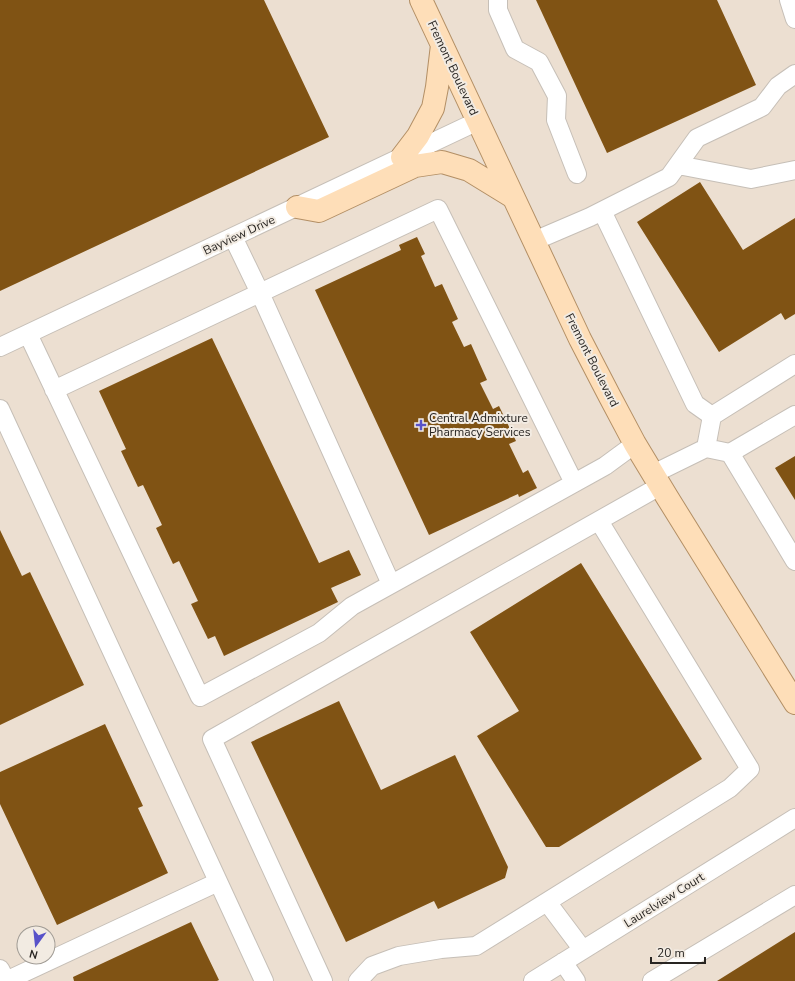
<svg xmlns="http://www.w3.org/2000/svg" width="795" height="981" font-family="'Nunito Sans',sans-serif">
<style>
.built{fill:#ecdfd1;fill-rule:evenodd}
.building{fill:#805314}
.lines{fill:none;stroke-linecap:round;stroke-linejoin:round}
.minor-casing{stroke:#c6bfb7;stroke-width:20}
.major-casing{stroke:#b38f65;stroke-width:24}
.minor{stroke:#fff;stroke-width:18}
.major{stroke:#fedeb8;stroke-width:22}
.poi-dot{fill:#5852c9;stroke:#f2ebe2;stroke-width:1.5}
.labels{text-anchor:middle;stroke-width:4;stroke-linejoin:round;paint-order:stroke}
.street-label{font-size:12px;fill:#282522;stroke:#f2ebe2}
.poi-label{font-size:12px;fill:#282522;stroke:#f2ebe2;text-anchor:start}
</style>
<rect width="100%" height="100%" fill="#f2ebe2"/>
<path class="built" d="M0,0h795v981h-795zM24,933h24v24h-24z"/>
<path class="building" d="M0,0h264l65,137 -329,154z
M536,0h181l39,85 -149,68z
M700,182l43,68 52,-32v96l-10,6 -4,-7 -62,39 -82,-130z
M417,237l8,17 -4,2 14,31 7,-3 16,35 -6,3 12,25 7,-3 16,36 -7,3 13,26 6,-3 17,35 -7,3 14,29 5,-3 9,18 -18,9 -1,-3 -89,41 -114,-245 86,-40 -2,-5z
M212,338l107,225 30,-13 12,25 -30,13 7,14 -114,54 -9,-20 -7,3 -17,-35 7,-3 -19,-40 -6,3 -17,-36 6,-3 -19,-40 -5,2 -17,-36 5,-2 -27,-58z
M795,456v44l-20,-32z
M0,530l22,46 8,-4 54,113 -84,40z
M581,563l121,196 -143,88h-13l-69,-111 42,-25 -49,-79z
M339,701l42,89 74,-35 53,112 -3,11 -67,31 -4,-8 -88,41 -95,-200z
M105,724l38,82 -5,2 30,65 -111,52 -57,-121v-32z
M191,922l28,58 -2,1h-143l-1,-4z
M795,932v49h-78z"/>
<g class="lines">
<defs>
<path id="minor" d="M498,0v10l17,39 24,13 18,34 -1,24 21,54
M789,0l6,19
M678,165l73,14 44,-9
M602,211l93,193 17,12
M233,237l27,56 131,291
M534,241l56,-24 79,-40 28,-39 65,-31 16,-21 17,-12
M28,334l172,363 119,-64 33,-27 253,-140 30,-22
M0,347l478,-226
M54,390l384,-181 136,274
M0,409l264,572
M706,448l6,-32 83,-52
M730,453l65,108
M653,474l53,-26 24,5 65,-38
M547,902l36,48
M563,962l13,19
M0,969l6,12 212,-99
M323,981l-111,-242 448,-253
M358,981l14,-15 27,-10 42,-7 35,-3 254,-158 20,-19 -151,-248
M533,981l262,-163
M652,981l143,-86"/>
<path id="major" d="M421,0l159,339 29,56 26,49 32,53 128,206
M402,157l16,-21 15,-28 4,-21 5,-42
M297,207l22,4 96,-45 27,-4 27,8 44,27"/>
</defs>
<use href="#minor" class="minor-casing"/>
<use href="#major" class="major-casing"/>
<use href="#minor" class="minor"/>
<use href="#major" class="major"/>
</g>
<path class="poi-dot" d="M419 419h4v4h4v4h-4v4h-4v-4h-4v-4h4z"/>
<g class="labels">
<g class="street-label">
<text transform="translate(453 68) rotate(65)" y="4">Fremont Boulevard</text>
<text transform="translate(239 235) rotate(-25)" y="4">Bayview Drive</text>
<text transform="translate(592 360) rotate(63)" y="4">Fremont Boulevard</text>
<text transform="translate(664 900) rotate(-32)" y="4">Laurelview Court</text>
</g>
<g class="poi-label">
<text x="429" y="422">Central Admixture<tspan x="429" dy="14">Pharmacy Services</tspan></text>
</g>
</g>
<g transform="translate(36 945) rotate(195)"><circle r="19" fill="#f2ebe2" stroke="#a19c95"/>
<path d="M0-3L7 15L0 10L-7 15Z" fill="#5852c9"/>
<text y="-6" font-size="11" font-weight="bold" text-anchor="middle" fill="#282522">N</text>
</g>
<path d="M651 957v6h54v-6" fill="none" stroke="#282522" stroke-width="2"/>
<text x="657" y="957" font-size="12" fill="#282522" stroke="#f2ebe2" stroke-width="3" paint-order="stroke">20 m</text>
</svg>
